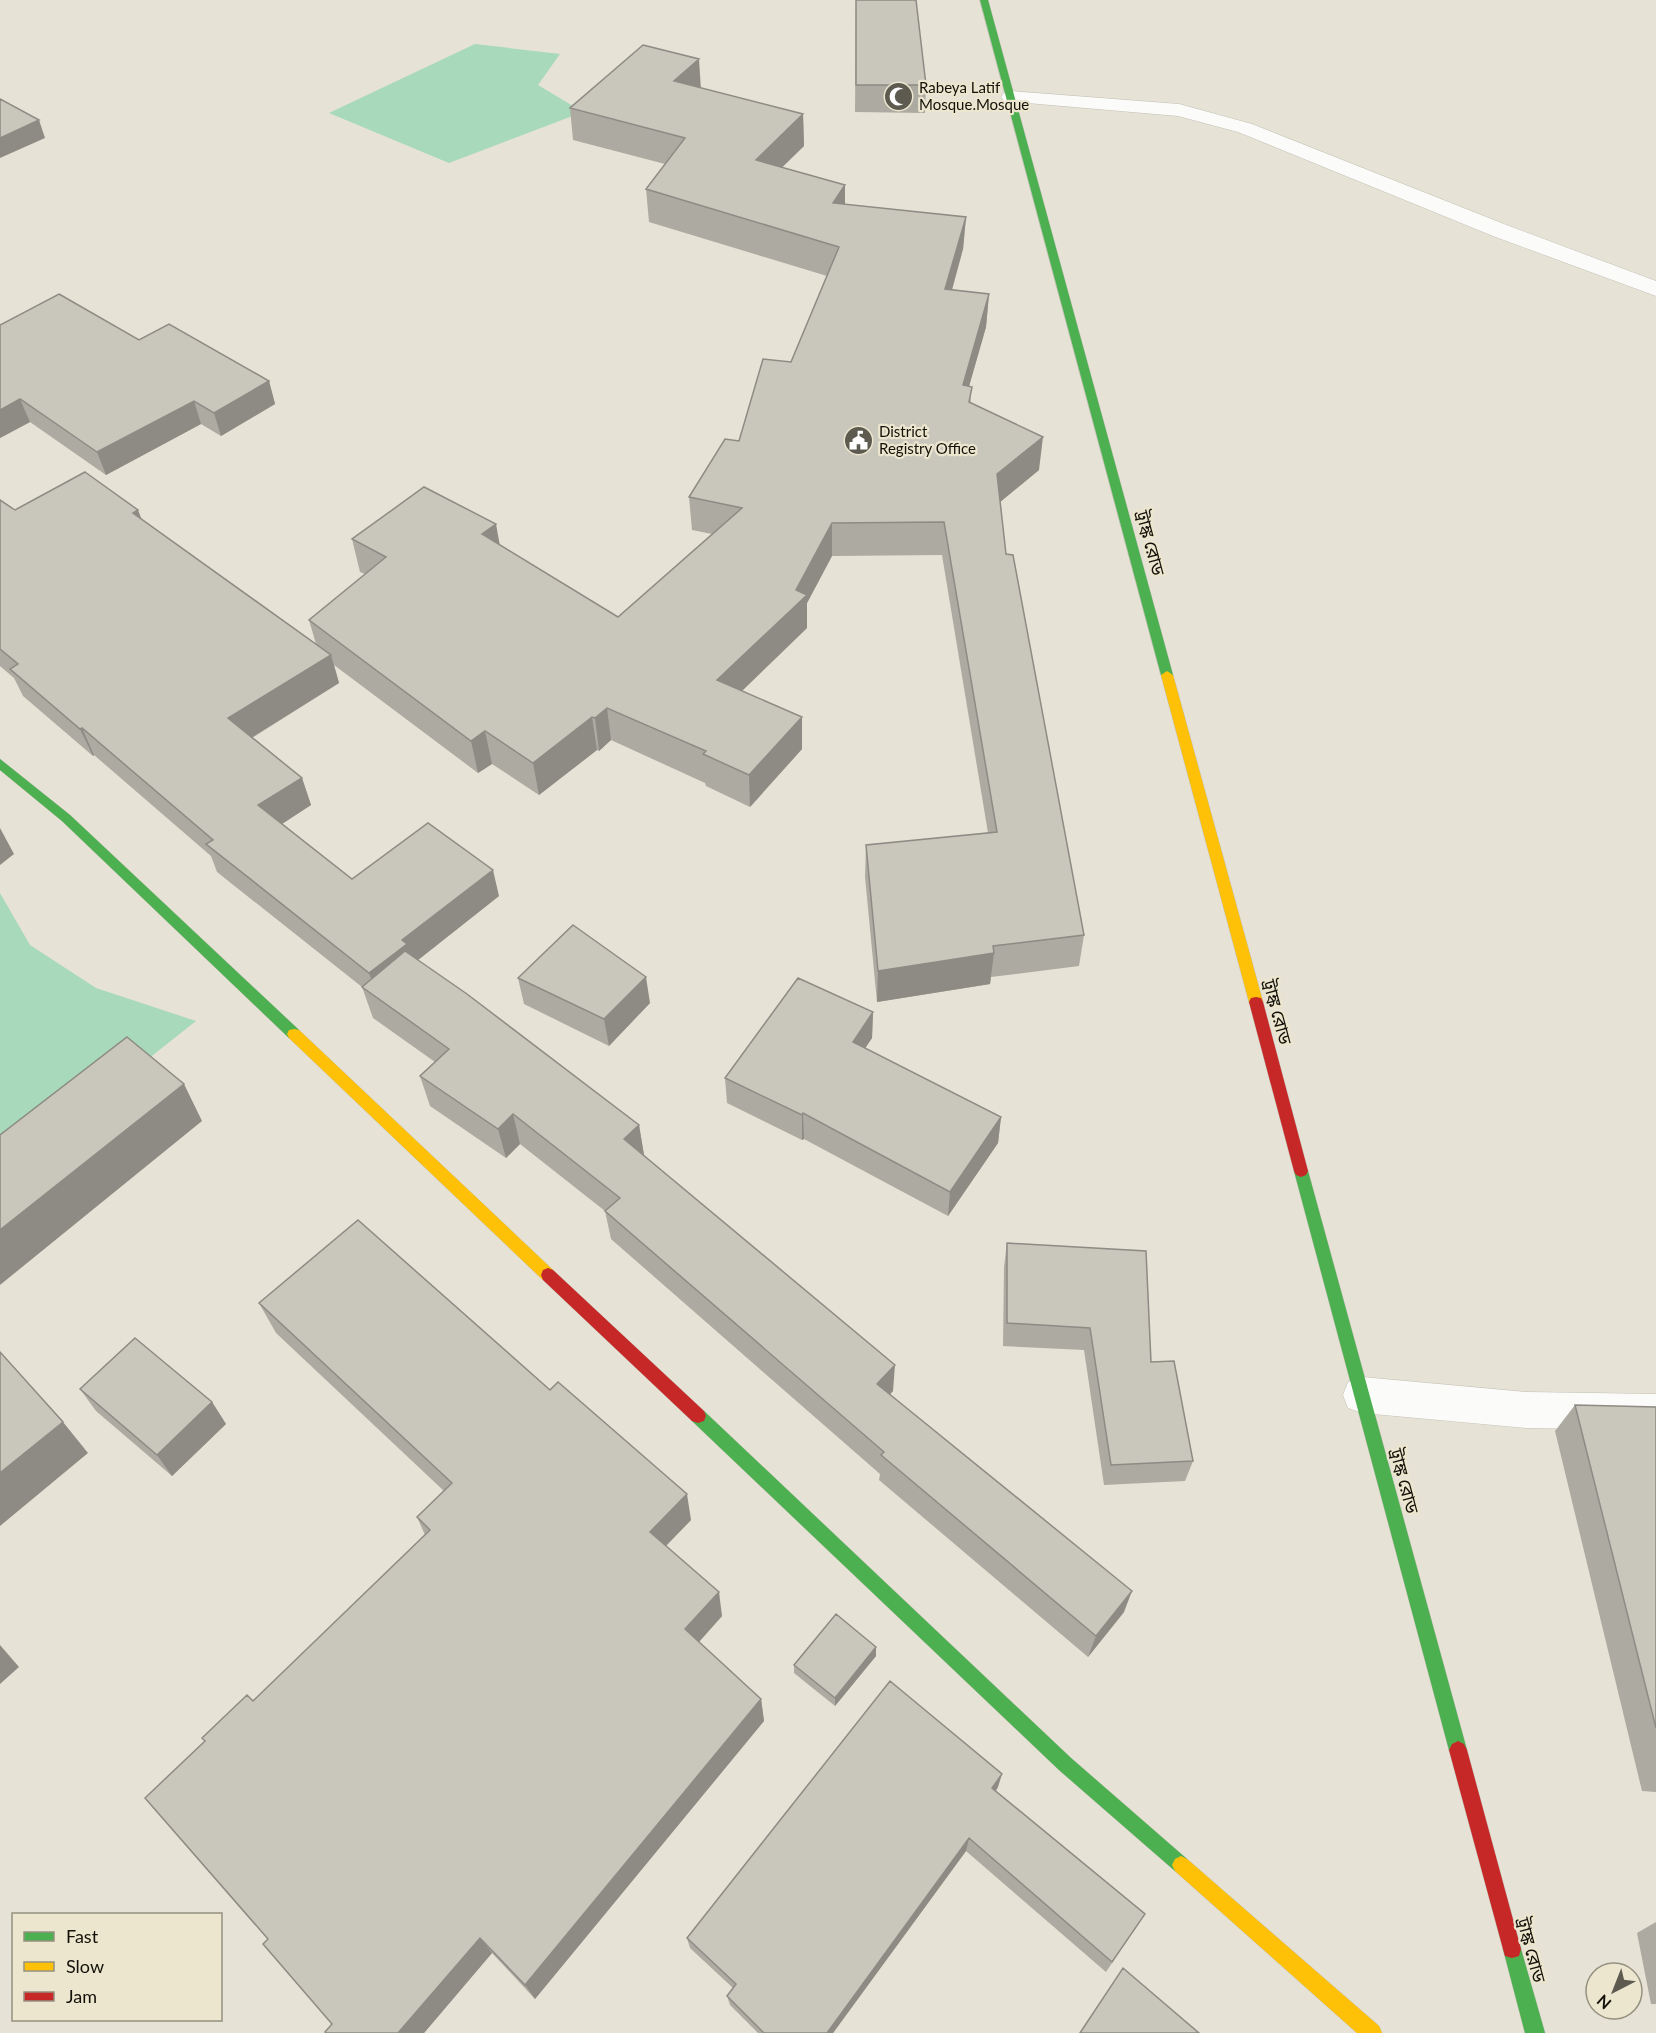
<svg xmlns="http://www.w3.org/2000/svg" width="1656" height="2033" font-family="Lato,'Noto Sans Bengali',sans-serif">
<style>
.green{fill:#a7d9ba}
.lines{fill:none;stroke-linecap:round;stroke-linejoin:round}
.street-casing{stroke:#c3c0b6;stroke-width:1}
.fast-casing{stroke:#c3c0b6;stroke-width:1}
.slow-casing{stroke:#c3c0b6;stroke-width:1}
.jam-casing{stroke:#c3c0b6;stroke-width:1}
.street{fill:#fbfbf9;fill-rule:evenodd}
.fast{fill:#4caf50;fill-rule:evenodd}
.slow{fill:#ffc107;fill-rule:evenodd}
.jam{fill:#c62828;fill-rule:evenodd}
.wall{fill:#adaaa2}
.shaded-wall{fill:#8d8b84}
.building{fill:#c9c6bc;stroke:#8d8b84;stroke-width:1.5}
.labels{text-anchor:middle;stroke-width:4.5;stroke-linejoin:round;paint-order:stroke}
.far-poi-label{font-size:15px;fill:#131109;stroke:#ece6cf;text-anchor:start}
.street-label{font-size:18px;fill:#131109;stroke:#ece6cf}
</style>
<rect width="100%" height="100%" fill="#e6e2d5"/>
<path class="green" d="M475,44l85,10 -22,31 45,27 -134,51 -120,-50z
M0,893l30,52 66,43 100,33 -196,155z"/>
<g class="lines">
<defs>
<path id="street" d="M1011,91l168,13 73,20 257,102 147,55v15l-163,-60 -255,-104 -60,-16 -174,-15 -3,-4 3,-4z
M1362,1377l165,15 129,2v36l-129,-2 -165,-15 -14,-5 -5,-13 5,-13z"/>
<path id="fast" d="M980,0h8l185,675 -6,4 -6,-4z
M0,759l70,56 229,215 2,4 -2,4h-10l-227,-217 -62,-51z
M1301,1165l5,2 2,4 159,579 -3,6 -6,3 -6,-3 -3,-6 -155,-579 2,-4z
M698,1409l6,2 367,347 116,101 3,6 -3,6 -6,3 -6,-3 -116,-101 -367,-349 -2,-5 2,-5z
M1512,1940l7,2 26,91h-20l-22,-84 2,-7z"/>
<path id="slow" d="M1167,671l6,4 90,327 -2,4h-10l-2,-4 -88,-327z
M294,1029l5,1 254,240 2,5 -2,5 -5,2 -5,-2 -254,-242 -2,-4 2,-4z
M1181,1856l6,3 192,167 3,7h-25l-182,-162 -3,-6 3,-6z"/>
<path id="jam" d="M1256,997l5,1 2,4 45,169 -2,4 -5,2 -5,-2 -2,-4 -45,-169 2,-4z
M548,1268l5,2 151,141 2,5 -2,5 -6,2 -6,-2 -149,-141 -2,-5 2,-5z
M1458,1741l6,3 3,6 54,199 -2,7 -7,2 -7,-2 -2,-7 -54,-199 3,-6z"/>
</defs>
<use href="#street" class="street-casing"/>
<use href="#fast" class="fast-casing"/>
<use href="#slow" class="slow-casing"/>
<use href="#jam" class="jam-casing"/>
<use href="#street" class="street"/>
<use href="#fast" class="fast"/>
<use href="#slow" class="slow"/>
<use href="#jam" class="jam"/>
</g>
<path class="wall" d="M856,0l70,85 -1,28 -70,-1z
M701,88l102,26 1,32 -22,21 63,18v19l121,13 -3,32 -11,41 37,4 -3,33 -17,59 2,17 68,67 -39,32 6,52 78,381 -5,31 -88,11 -1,7 -113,18 -12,-125 1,-32 122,-12 -46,-278 -110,1 -25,47v25l-65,63 60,58 -52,58 -44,-21 -1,-3 -94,-43 -12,11 -2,-1 -58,45 -47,-31 -14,9 -144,-108 5,18 -87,55 50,40 9,27 -29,19 70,55 147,17 -81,64 221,165 5,30 249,236 -3,3 234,218 -36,45 -209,-177 1,-6 -269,-235 -6,-28 -85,-67 -14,14 -76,-52 -10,-30 15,-14 -62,-44 -11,-31 -145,-115 -6,-16 -117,-101 -1,1 -70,-60 -9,-18 -14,-12v-166l15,10 127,9 174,125 -7,-24 56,-46 -5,-2 -8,-33 148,6 118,72 94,-83 -20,-4 -3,-33 50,-56 52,-79 36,-86 -178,-54 -3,-33 19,-25 -92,-24 -3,-32z
M0,325l139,15 130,41 6,23 -54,32 -20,-12 -95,51 -76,-53 -30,16z
M518,978l132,25 -41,43 -85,-42z
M873,1012l-1,26 -7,10 136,69 -3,26 -50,73 -144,-77 -2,1 -75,-37 -2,-25z
M1007,1243l144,119 42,99 -8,20 -81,4 -20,-135 -81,-4 1,-79z
M259,1303l432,217 -25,26 56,70 -23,26 62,57 3,22 -229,278 -43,-46 -68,80h-98l6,-9 -64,-85 -15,-238 172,-166 -8,-18 27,-26 -168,-158z
M80,1389l132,13 14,22 -54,52 -76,-65z
M1575,1405l81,2v385l-14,-1 -87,-360z
M876,1647v9l-41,50 -41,-33v-8z
M998,1787l-2,4 149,123 -39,58 -140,-121 -133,182h-75l-28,-28 -3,-9 6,-8 -43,-40 -3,-10z
M1656,1922v82h-5l-14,-71z
M1123,1968l76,65h-120z"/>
<path class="shaded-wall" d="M699,59l2,31 -27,-9z
M803,114l1,32 -47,46 -1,-32z
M39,120l6,18 -45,20v-20z
M845,185v32l-12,-14z
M966,217l-3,32 -20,73 2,-33z
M989,294l-3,33 -26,91 3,-33z
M269,381l6,23 -54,32 -7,-23z
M20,399l10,23 -30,16v-28z
M194,401l7,23 -95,51 -9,-23z
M1043,437l-4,33 -45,37 3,-33z
M138,510l11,28 -16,-25z
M832,523v33l-25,47v25l-88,85 -2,-33 79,-90z
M496,524l6,33 -20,-23z
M331,655l8,28 -101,63 -10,-28z
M607,708l4,32 -12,11 -4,-33z
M592,717l5,33 -58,45 -6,-32z
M802,717v32l-52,58 -1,-32z
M82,728l12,27 -1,1 -13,-27z
M485,731l7,33 -14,9 -7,-32z
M302,778l9,27 -43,28 -10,-28z
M0,828l14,26 -14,11z
M493,870l6,26 -86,68 -35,34 -9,-25 33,-33z
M994,953l-4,31 -113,18 1,-31z
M646,977l4,26 -41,43 -5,-27z
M873,1012l-1,26 -20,30 1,-26z
M184,1084l18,37 -202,164v-55z
M803,1113l1,26 -2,1v-25z
M513,1114l7,30 -14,14 -8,-29z
M1001,1117l-3,26 -50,73 2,-24z
M639,1125l5,30 -20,-16z
M895,1365l-2,26 -17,18 1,-25z
M212,1402l14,22 -54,52 -15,-21z
M63,1422l25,31 -88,73v-53z
M687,1494l4,26 -36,37 -5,-25z
M1132,1591l-8,21 -36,45 8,-21z
M719,1592l3,24 -32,36 -5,-23z
M0,1645l19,22 -19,17z
M876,1647v9l-41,50v-8z
M761,1699l3,22 -229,278 -10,-14z
M1002,1774l-4,13 -10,14 4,-13z
M969,1838l-3,13 -133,182h-6z
M480,1938l12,15 -68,80h-26z"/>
<path class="building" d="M856,0h60l10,85h-70z
M643,45l56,14 -25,22 129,33 -47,46 89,25 -12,18 133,14 -21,72 44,5 -26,91 9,2 -3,15 74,35 -46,37 9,80 7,1 71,380 -91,11 1,7 -116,18 -12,-126 131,-13 -53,-310 -112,1 -36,67 11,5 -90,85 85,37 -53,58 -46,-21 3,-3 -99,-43 -12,10 -3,-1 -59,46 -48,-32 -14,10 -162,-121 77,-63 -34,-18 72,-52 72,37 -14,10 136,83 124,-109 -53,-11 36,-58 14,2 24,-82 28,3 48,-115 -193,-58 39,-51 -115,-30z
M0,99l39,21 -39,18z
M59,294l80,46 30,-16 100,57 -55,32 -20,-12 -97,51 -77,-53 -20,11v-85z
M85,472l53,38 -5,3 198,142 -103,63 74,60 -44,27 94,74 76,-56 65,47 -91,70 5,4 -38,29 -163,-129 7,-4 -131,-112 -2,1 -70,-60 8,-5 -18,-15v-149l15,10z
M573,925l73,52 -42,42 -86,-41z
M405,951l62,43 172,131 -15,14 271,226 -18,19 255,207 -36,45 -215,-181 3,-3 -279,-241 15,-13 -107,-84 -15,15 -78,-53 29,-27 -87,-62z
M798,978l75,34 -20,30 148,75 -51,75 -147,-79 -1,2 -77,-37z
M127,1037l57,47 -184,146v-95z
M358,1220l192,170 8,-8 129,112 -37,38 69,60 -34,37 76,70 -236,286 -45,-47 -82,95h-72l-1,-1 7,-8 -69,-80 5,-5 -123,-141 60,-57 -3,-3 45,-43 6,6 177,-171 -13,-13 35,-34 -193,-180z
M1007,1243l139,8 5,111 23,-1 19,100 -82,4 -21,-137 -83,-5z
M135,1338l77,64 -55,53 -77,-66z
M0,1352l63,70 -63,51z
M1575,1405l81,2v321z
M836,1614l40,33 -41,51 -41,-33z
M890,1681l112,93 -10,14 153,126 -33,48 -143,-124 -142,195h-63l-37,-37 9,-12 -49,-46z
M1123,1968l76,65h-119z"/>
<defs>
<symbol id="mosque-disc" viewBox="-11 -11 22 22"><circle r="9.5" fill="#5d5a50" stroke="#ece6cf"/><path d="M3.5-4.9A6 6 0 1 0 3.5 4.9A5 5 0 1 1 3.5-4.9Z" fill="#fff"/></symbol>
<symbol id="civic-disc" viewBox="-11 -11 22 22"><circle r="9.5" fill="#5d5a50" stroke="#ece6cf"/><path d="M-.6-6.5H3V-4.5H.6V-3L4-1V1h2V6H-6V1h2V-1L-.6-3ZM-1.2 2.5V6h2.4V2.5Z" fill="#fff"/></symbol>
</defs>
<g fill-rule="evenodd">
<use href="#mosque-disc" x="882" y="80" width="33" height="33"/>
<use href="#civic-disc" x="842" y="424" width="33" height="33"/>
</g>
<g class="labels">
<g class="far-poi-label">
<text x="919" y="93">Rabeya Latif<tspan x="919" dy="17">Mosque.Mosque</tspan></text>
<text x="879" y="437">District<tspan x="879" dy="17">Registry Office</tspan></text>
</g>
<g class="street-label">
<text transform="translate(1150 543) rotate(75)" y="6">ট্রাঙ্ক রোড</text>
<text transform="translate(1277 1012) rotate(75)" y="6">ট্রাঙ্ক রোড</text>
<text transform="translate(1404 1481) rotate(75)" y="6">ট্রাঙ্ক রোড</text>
<text transform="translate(1531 1950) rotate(75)" y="6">ট্রাঙ্ক রোড</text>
</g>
</g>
<rect x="12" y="1913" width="210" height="108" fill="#ece6cf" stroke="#959180" stroke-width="1.5"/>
<rect x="24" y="1932" width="30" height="9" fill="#4caf50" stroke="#959180" stroke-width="1.5"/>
<text x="66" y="1943" font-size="18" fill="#131109">Fast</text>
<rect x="24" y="1962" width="30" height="9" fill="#ffc107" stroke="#959180" stroke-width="1.5"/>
<text x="66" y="1973" font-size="18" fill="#131109">Slow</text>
<rect x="24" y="1992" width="30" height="9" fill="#c62828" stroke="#959180" stroke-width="1.5"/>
<text x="66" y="2003" font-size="18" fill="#131109">Jam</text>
<g transform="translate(1614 1991) rotate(222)"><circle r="28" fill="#ece6cf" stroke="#959180" stroke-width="1.5"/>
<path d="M0-4.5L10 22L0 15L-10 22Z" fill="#5d5a50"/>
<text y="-9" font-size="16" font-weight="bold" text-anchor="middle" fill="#131109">N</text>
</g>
</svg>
